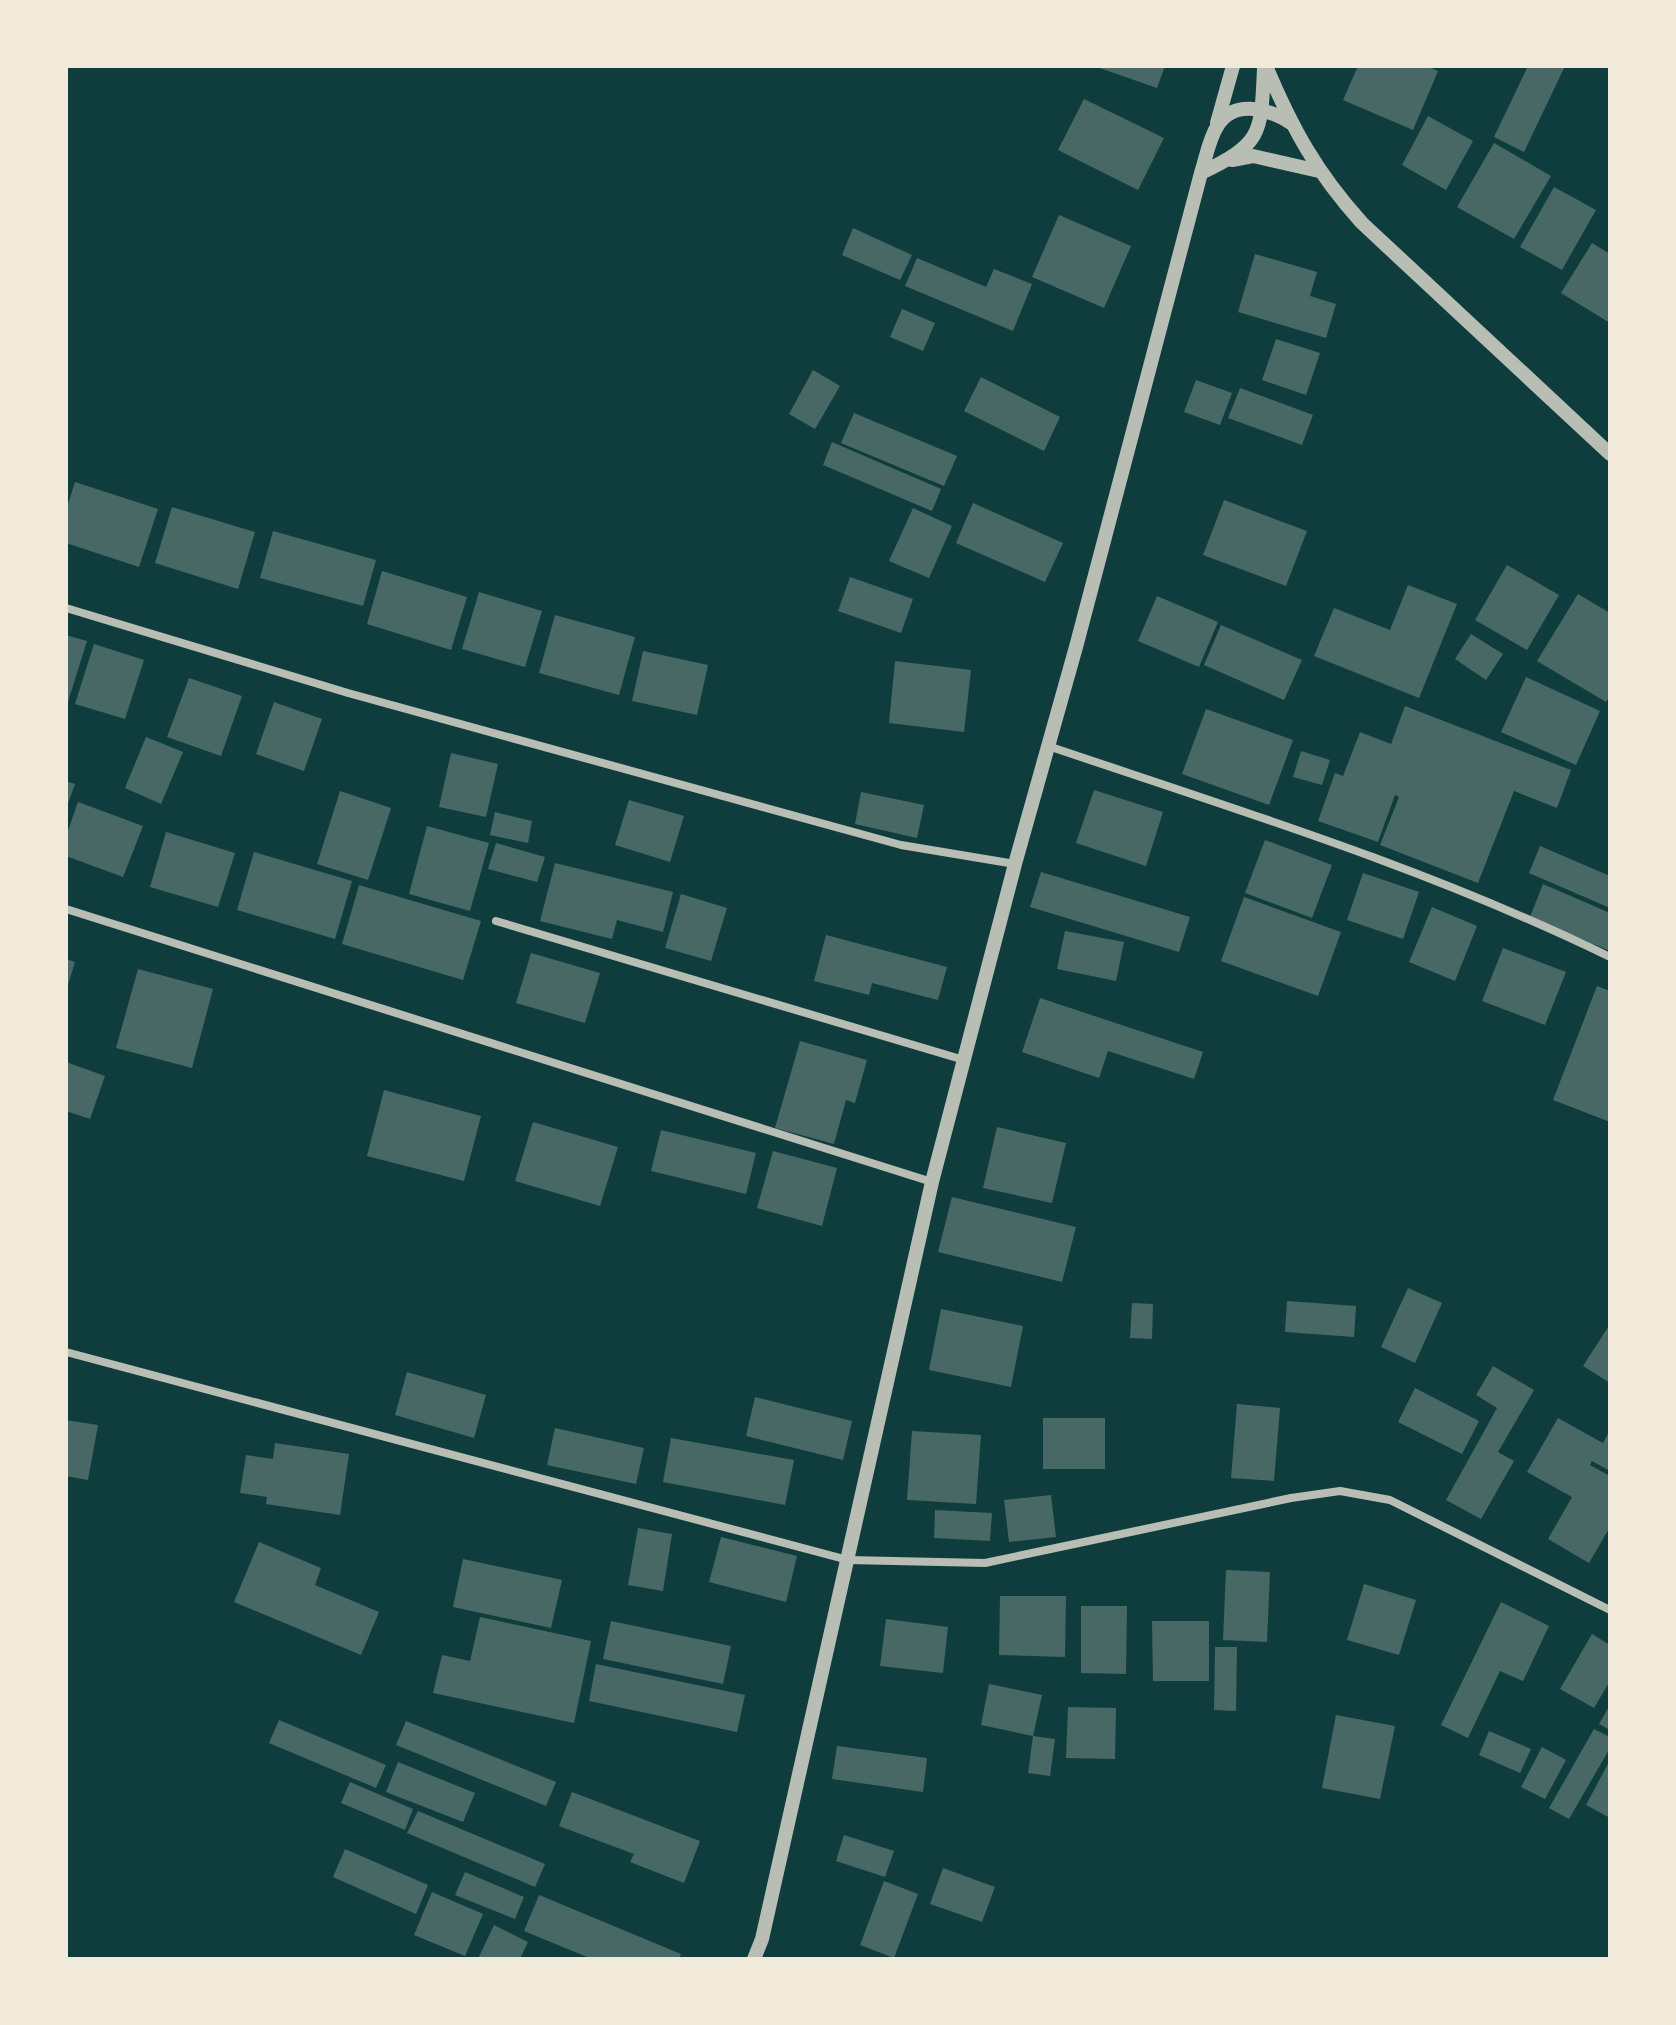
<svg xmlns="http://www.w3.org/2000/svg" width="1676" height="2025" font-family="'Times New Roman',serif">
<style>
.building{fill:#486865}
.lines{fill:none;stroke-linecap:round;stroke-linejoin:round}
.minor{stroke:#b8beb3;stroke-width:8}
.tertiary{stroke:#b8beb3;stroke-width:14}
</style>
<rect width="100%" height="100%" fill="#0f3d3e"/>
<path class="building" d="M1094,66h71l-8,22z
M1358,66h69l11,5 -25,59 -70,-30z
M1528,66h37l-41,86 -30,-15z
M1084,99l80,39 -26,52 -80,-40z
M1428,116l45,25 -27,49 -44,-25z
M1494,143l57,33 -37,63 -57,-32z
M1554,187l42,23 -34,60 -42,-23z
M1059,215l72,31 -27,62 -72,-31z
M853,228l59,27 -12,25 -58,-25z
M1592,243l18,11v69l-49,-30z
M1255,254l62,18 -7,24 26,8 -10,34 -88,-26z
M917,258l69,29 8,-18 38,15 -19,47 -108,-45z
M902,309l33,14 -12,28 -33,-14z
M1276,339l44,14 -14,42 -44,-15z
M813,370l27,16 -25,43 -26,-15z
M981,377l79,40 -16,34 -80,-40z
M1196,380l36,13 -12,32 -36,-13z
M1240,388l73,27 -11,30 -74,-27z
M854,413l103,43 -13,30 -103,-43z
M832,442l109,47 -9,22 -109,-46z
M75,482l83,27 -19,58 -73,-24v-33z
M1224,500l83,31 -21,55 -83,-31z
M973,503l90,40 -18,39 -89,-39z
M172,507l83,25 -17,57 -83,-26z
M913,508l39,18 -23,52 -40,-17z
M273,531l103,29 -13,46 -103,-28z
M1507,565l52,30 -32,55 -52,-30z
M382,571l85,26 -16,53 -84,-26z
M850,577l63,22 -12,34 -63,-22z
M1408,585l49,19 -38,94 -105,-42 20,-48 56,22z
M479,592l63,19 -17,56 -63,-18z
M1578,594l32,19v83l-4,6 -69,-41z
M1157,596l61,26 -19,45 -61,-26z
M555,615l80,22 -16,58 -80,-22z
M1221,625l81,35 -18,40 -80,-35z
M1471,634l32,20 -17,26 -31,-21z
M66,635l21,6 -20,64 -1,-1z
M94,644l50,16 -19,59 -50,-15z
M643,651l65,14 -11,50 -65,-14z
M895,661l76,9 -7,62 -75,-9z
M1526,677l74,34 -24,54 -75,-33z
M189,678l53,18 -21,60 -54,-19z
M274,702l48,17 -18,52 -48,-17z
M1405,706l166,64 -14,38 -43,-17 -36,92 -98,-38 19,-48 -4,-2 -17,47 -60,-21 17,-48 8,3 17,-44 31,12z
M1206,709l87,31 -24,65 -87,-31z
M146,737l37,15 -22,52 -36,-16z
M1301,751l29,9 -8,25 -29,-8z
M451,753l47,11 -12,53 -47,-10z
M66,781l9,3 -9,25z
M1094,790l69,22 -17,54 -70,-23z
M340,791l51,17 -23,72 -51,-16z
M861,792l63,13 -7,33 -62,-14z
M629,800l55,16 -14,46 -55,-17z
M78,802l65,24 -20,51 -57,-21v-20z
M495,812l37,9 -4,22 -38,-8z
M427,826l62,17 -19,68 -61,-17z
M166,832l69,21 -17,54 -68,-20z
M1265,840l67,25 -20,53 -67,-25z
M496,843l49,14 -8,25 -49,-13z
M1540,846l70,30v32l-81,-35z
M254,852l98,29 -17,58 -98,-29z
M555,863l118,29 -10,40 -46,-12 -5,19 -72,-18z
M1041,872l149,45 -11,35 -149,-45z
M1363,873l56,19 -16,47 -56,-19z
M1543,884l67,29v38l-80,-34z
M359,885l122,36 -18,59 -121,-36z
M681,894l46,14 -16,53 -46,-13z
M1244,897l97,35 -23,64 -97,-35z
M1432,907l45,19 -22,55 -46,-19z
M1065,931l59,11 -8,39 -59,-12z
M826,935l121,32 -9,33 -66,-17 -3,12 -55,-14z
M1503,948l63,24 -21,53 -63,-24z
M531,953l69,20 -15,50 -69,-20z
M66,959l9,3 -8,26h-1z
M138,969l75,20 -21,79 -76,-20z
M1597,986l13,5v131l-57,-22z
M1040,998l163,54 -9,27 -86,-28 -9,27 -77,-26z
M800,1041l67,19 -12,43 -9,-3 -12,44 -59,-16z
M66,1062l39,14 -15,43 -24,-8z
M384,1090l97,26 -17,65 -97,-25z
M533,1122l85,25 -18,59 -85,-25z
M997,1127l69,16 -14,60 -69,-15z
M661,1130l95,23 -10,41 -95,-23z
M773,1151l64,17 -15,58 -65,-18z
M952,1197l124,30 -14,55 -124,-30z
M1408,1288l34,15 -27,60 -34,-16z
M1287,1301l69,5 -2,31 -69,-5z
M1132,1303l21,1 -1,35 -22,-1z
M941,1309l82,17 -12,61 -82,-17z
M1610,1324v59l-27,-17z
M1493,1366l41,24 -36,62 16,9 -33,58 -35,-19 51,-92 -21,-13z
M407,1372l79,23 -12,43 -79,-23z
M1415,1388l64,33 -17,33 -64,-32z
M755,1397l97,24 -9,39 -97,-24z
M1237,1404l43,4 -6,73 -43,-3z
M1043,1418h62v51h-62z
M1558,1418l45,25 7,-13v41l-18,-10 -2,4 20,11v51l-21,36 -41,-24 24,-42 -45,-25z
M66,1420l32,5 -10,55 -22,-4z
M555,1428l89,20 -8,36 -89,-19z
M912,1431l69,4 -5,69 -69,-4z
M671,1438l123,22 -9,45 -122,-23z
M275,1443l74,11 -9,61 -74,-11 1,-7 -27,-4 6,-38 27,4z
M1051,1495l5,42 -47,5 -5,-42z
M935,1510l57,3 -2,28 -56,-3z
M638,1528l34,6 -9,57 -35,-6z
M721,1537l76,19 -11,46 -77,-20z
M259,1542l62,26 -6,17 64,27 -18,43 -127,-53z
M463,1559l99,21 -11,48 -98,-21z
M1226,1570l44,2 -3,70 -44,-2z
M1364,1584l52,16 -17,55 -52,-15z
M1000,1596h66l-1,61 -66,-2z
M1501,1602l48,24 -26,55 -23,-10 -32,67 -27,-13z
M1081,1606h46l-1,68 -45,-1z
M480,1617l111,24 -17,82 -141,-30 9,-38 28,6z
M886,1619l62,8 -5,46 -63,-7z
M611,1621l120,25 -8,38 -120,-25z
M1152,1621h57v60h-56z
M1592,1634l18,11v36l-16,27 -34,-19z
M1215,1647h22l-1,64 -22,-1z
M596,1664l149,31 -8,37 -148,-31z
M989,1684l53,11 -9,41 -52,-11z
M1610,1705v25l-11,-6z
M1068,1707l48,1 -1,51 -49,-1z
M1336,1715l59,11 -15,73 -58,-11z
M279,1720l107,45 -10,23 -107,-45z
M406,1721l150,61 -10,24 -150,-61z
M1594,1729l16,8v11l-41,71 -20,-11z
M1489,1731l42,18 -11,24 -41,-18z
M1033,1736l22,3 -5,37 -22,-3z
M837,1746l90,12 -4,34 -91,-13z
M1542,1747l24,13 -21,39 -24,-12z
M1610,1760v58l-24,-13z
M398,1762l77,31 -12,29 -77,-30z
M350,1782l63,27 -8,21 -64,-27z
M572,1792l128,49 -16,42 -54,-21 4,-8 -75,-28z
M418,1811l127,53 -10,23 -128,-54z
M844,1835l50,16 -9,26 -49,-16z
M345,1849l83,36 -12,29 -83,-37z
M943,1868l52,19 -13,35 -52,-18z
M465,1872l59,25 -9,22 -60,-24z
M884,1881l34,13 -24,64 -34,-13z
M432,1892l51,22 -18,42 -51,-21z
M539,1895l142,59 -2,5h-87l-68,-28z
M494,1925l34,17 -8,17h-42z"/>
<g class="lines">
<path class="minor" d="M66,608l282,85 553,152 114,19
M1048,746c190,64 382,123 562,211
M66,909l866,273
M496,921l468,139
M66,1352l782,208 137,3 306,-65 49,-7 50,9 220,110"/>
<path class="tertiary" d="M1266,66c26,62 50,106 96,157l248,231
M1217,123l16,-57
M1232,160l21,-4 66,15
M1201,173c62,-30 60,-39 63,-105
M754,1959l8,-20 170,-757 83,-318 61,-217 125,-474c5,-15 8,-35 17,-48 17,-26 51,-16 73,-2"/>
</g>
<rect width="1676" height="2025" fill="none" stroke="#f1e9da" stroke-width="136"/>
</svg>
